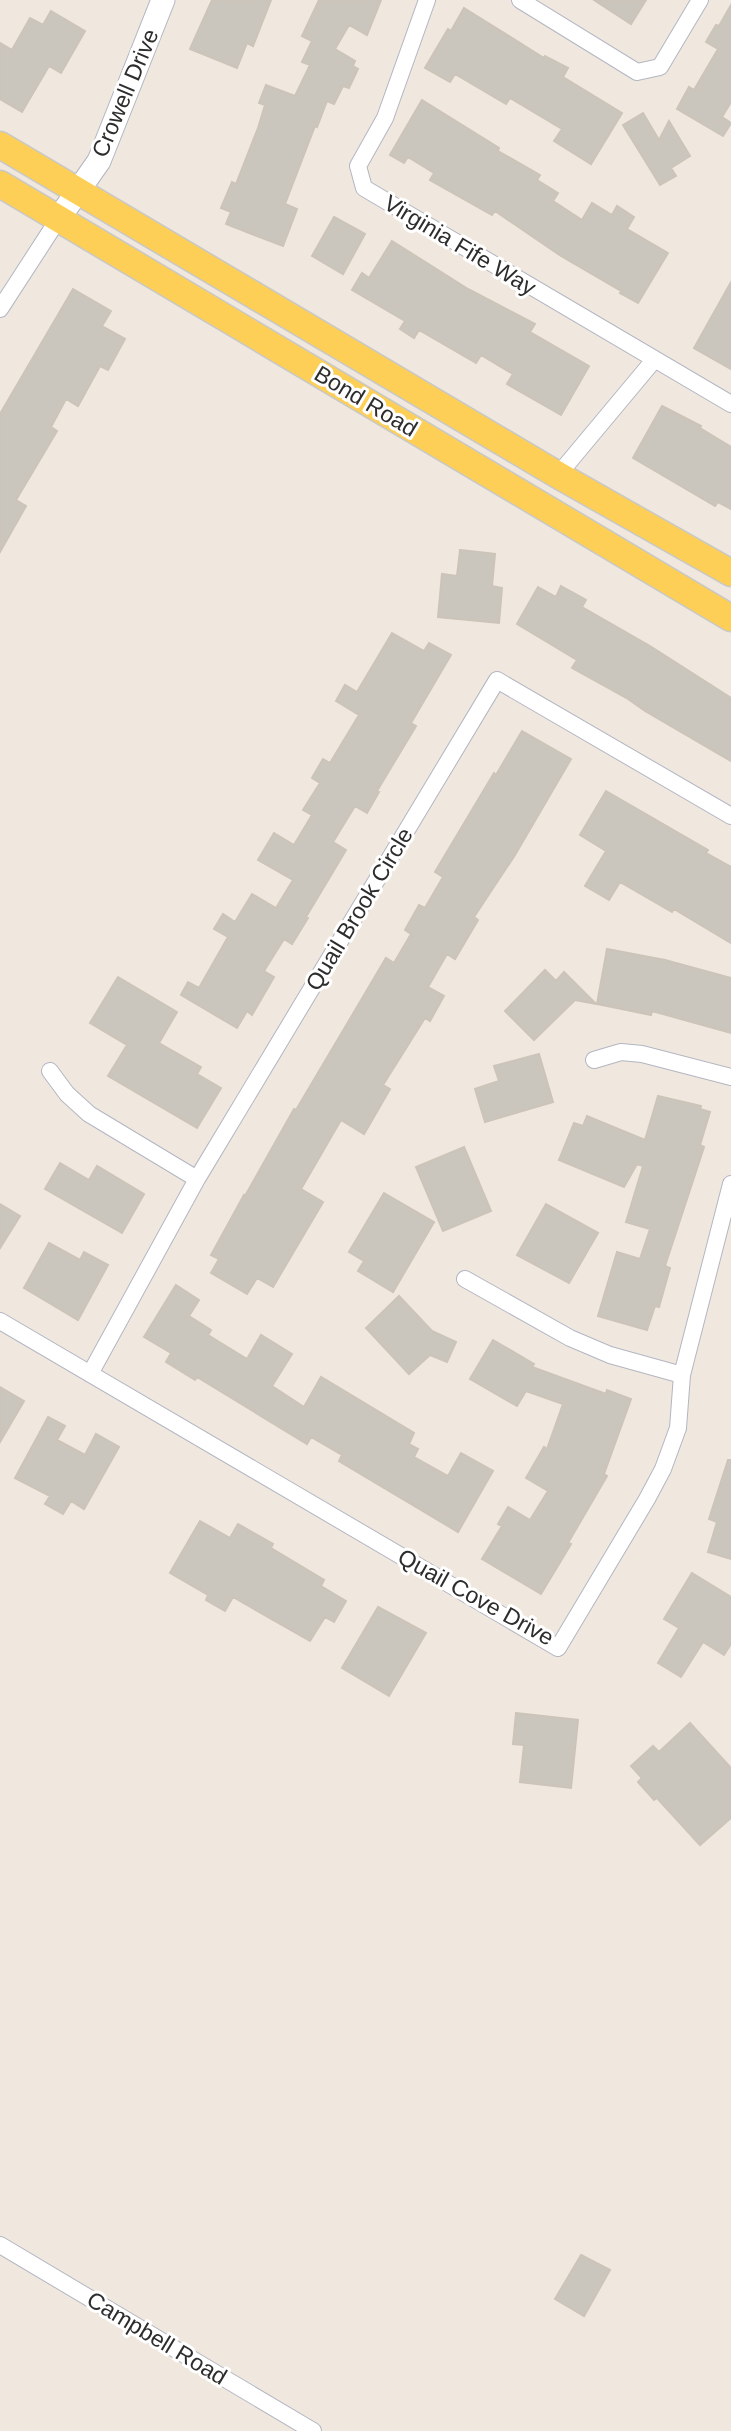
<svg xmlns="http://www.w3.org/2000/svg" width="731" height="2431" font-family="Helvetica,sans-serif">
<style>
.building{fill:#cbc6bd;stroke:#ccc4b8;stroke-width:2}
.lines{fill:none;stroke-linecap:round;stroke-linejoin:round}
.street-casing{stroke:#b3b6c2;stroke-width:18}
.secondary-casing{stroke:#b3b6c2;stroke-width:25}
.primary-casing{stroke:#c8c8c8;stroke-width:29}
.street{stroke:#fff;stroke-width:16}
.secondary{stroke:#fff;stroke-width:23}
.primary{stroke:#fecf56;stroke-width:26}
.labels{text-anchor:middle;stroke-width:6;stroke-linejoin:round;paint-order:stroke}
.street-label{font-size:23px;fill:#2d2d2d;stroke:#fff}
</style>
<rect width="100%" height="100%" fill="#f0e8df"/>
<path class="building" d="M212,0h59l-18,46 -6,-3 -10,25 -47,-19z
M319,0h62l-14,35 -18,-10 -14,24 20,12 -2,5 5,3 -9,19 -6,-2 -9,18 -7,-3 -10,26 -2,-1 -30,78 12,5 -14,37 -57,-22 5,-12 -10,-4 11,-26 4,2 22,-56 7,-23 -6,-2 7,-18 29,11 15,-31 -8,-3 10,-21 -10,-5z
M594,0h52l-15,24z
M731,5v97l-9,15 9,6 -8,13 -46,-27 12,-22 5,3 24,-41 -12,-7 10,-17 3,1z
M464,8l80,50 1,-2 23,12 -5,9 59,36 -31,51 -37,-23 8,-12 -52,-31 -4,6 -51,-30 -5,8 -25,-14 23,-39 3,2z
M51,11l34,20 -24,42 -12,-7 -27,46 -22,-13v-56l12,7 18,-32 13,7z
M422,100l77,48 -1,3 42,24 -3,5 21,13 -5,8 29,19 10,-17 20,12 5,-9 17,11 -7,12 41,24 -30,50 -18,-10 1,-2 -60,-35 -66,-45 -3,4 -62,-35 4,-7 -26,-16 -4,6 -14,-8z
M643,113l16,27 10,-19 21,35 -19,12 5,8 -16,9 -37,-60z
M334,217l31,17 -22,40 -31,-18z
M392,241l76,48 67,35 -5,8 59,34 -28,49 -54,-31 6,-10 -32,-19 -5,8 -57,-33 -5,8 -14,-9 5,-8 -53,-31 10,-17 7,5z
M731,282v87l-37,-21z
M73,289l38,22 -9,15 23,13 -17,31 -8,-4 -22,40 -12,-7 -15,28 6,4 -41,69 10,6 -26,46v-138z
M662,406l39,20 -1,2 31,19v62l-13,-7 -3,4 -82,-48z
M460,550l35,4 -3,32 10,2 -3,35 -61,-6 4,-43 15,2z
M561,586l25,14 -4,7 68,39 81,52v63l-86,-50 -17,-12 -56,-31 5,-8 -60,-36 21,-37 18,10z
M392,633l32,18 5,-8 22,12 -40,68 5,3 -39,65 2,1 -12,21 -12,-7 -22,36 13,8 -40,67 2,1 -16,26 -8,-5 -20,32 10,6 -22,38 -5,-4 -10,17 -56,-33 7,-13 11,6 29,-51 -14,-8 9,-15 12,8 17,-28 24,14 17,-28 -35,-20 16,-27 20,12 18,-30 -9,-5 17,-27 -8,-5 11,-19 7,4 29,-48 -23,-14 9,-16 12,7z
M522,731l49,28 -56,96 -41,62 4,3 -23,39 -8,-5 -19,33 16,9 -14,25 -5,-3 -42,67 7,4 -26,45 -23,-14 -40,69 22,13 -50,85 -16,-9 -10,16 -36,-21 8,-14 -8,-4 33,-60 1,1 49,-87 2,1 90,-152 8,5 17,-29 -6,-4 14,-25 6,3 18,-31 -8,-5 59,-99 2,2z
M606,791l102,59 -2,3 25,14v76l-57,-34 -2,3 -52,-30 -11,18 -24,-14 21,-35 -26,-16z
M607,949l58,11 66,18v55l-79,-22 -1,4 -54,-11z
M545,970l11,11 8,-9 32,32 -21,-4 -41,40 -29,-29z
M118,977l59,35 -18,31 42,24 -4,7 24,14 -24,40 -89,-52 19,-31 -37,-22z
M539,1054l14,48 -68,20 -10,-33 24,-8 -5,-15z
M658,1096l43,10 -1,3 10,3 -10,33 4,2 -39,119 5,2 -11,39 -4,-1 -8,24 -49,-14 19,-64 23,7 10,-30 -24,-7 17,-56 -6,-2 -13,23 -65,-27 15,-37 9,3 4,-10 58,24z
M464,1147l27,64 -48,20 -27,-64z
M60,1163l29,17 8,-14 47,28 -22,39 -77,-44z
M384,1193l50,29 -41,70 -35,-21 6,-10 -15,-9z
M0,1204l20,12 -20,32z
M546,1204l52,29 -29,50 -52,-28z
M49,1243l31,17 4,-8 24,13 -30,55 -54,-32z
M176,1285l23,15 -10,16 22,14 -3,5 39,24 14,-24 31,19 -20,32 32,21 17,-30 93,56 -5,11 9,5 -4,8 34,19 13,-23 32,18 -35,61 -119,-71 3,-6 -31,-18 -4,7 -110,-67 -2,3 -29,-18 5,-9 -27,-16z
M399,1296l33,35 24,11 -9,20 -17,-7 -21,19 -43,-46z
M493,1340l41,24 -2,3 74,27 1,-4 24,9 -27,75 3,2 -39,67 3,1 -30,50 -59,-35 20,-33 -4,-2 10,-17 22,13 18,-29 -22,-13 18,-31 3,2 16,-45 -37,-13 -9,15 -47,-27z
M0,1387l24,14 -24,41z
M48,1417l17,9 -8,14 28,15 11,-21 23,13 -35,62 -13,-8 -8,13 -18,-10 5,-8 -35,-18z
M728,1460h3v99l-23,-7 9,-30 -8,-3z
M200,1521l30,17 8,-14 35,20 -2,4 53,32 -3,6 25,15 -12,21 -9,-5 -15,24 -77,-44 -8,14 -19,-11 2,-5 -38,-22z
M692,1573l39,24v47l-7,11 -21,-13 -22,35 -23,-14 21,-35 -15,-9z
M378,1607l48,26 -37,63 -47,-28z
M516,1713l62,7 -7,68 -51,-6 4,-37 -11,-1z
M690,1723l41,45v50l-31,27 -43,-47 -3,2 -16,-18 4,-4 -11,-12 22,-20 6,6z
M581,2255l29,15 -26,46 -29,-17z"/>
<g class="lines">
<defs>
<path id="street" d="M427,0l-42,118 -27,48 6,22 367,216
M520,0l117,72 23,-5 40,-67
M0,309l59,-91
M558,475l96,-115
M594,1060l27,-8 21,2 89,23
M50,1071l17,23 22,20 108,65
M465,1279l105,59 40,17 72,20
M0,1321l558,327 89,-149 16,-30 15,-41 4,-53 49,-191
M90,1374l107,-195 300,-499 234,136
M0,2245l313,186"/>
<path id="secondary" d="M59,218l40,-57 64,-161"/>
<path id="primary" d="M0,145l558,330 173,98
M0,184l731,434"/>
</defs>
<use href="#street" class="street-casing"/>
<use href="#secondary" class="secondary-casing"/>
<use href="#primary" class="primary-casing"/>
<use href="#street" class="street"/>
<use href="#secondary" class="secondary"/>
<use href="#primary" class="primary"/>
</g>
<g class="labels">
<g class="street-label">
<text transform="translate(125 93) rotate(-67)" y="8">Crowell Drive</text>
<text transform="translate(460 245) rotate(31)" y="8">Virginia Fife Way</text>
<text transform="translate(366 401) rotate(31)" y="8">Bond Road</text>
<text transform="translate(359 909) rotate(-59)" y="8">Quail Brook Circle</text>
<text transform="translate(476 1597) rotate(29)" y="8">Quail Cove Drive</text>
<text transform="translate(157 2338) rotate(31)" y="8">Campbell Road</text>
</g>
</g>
</svg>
